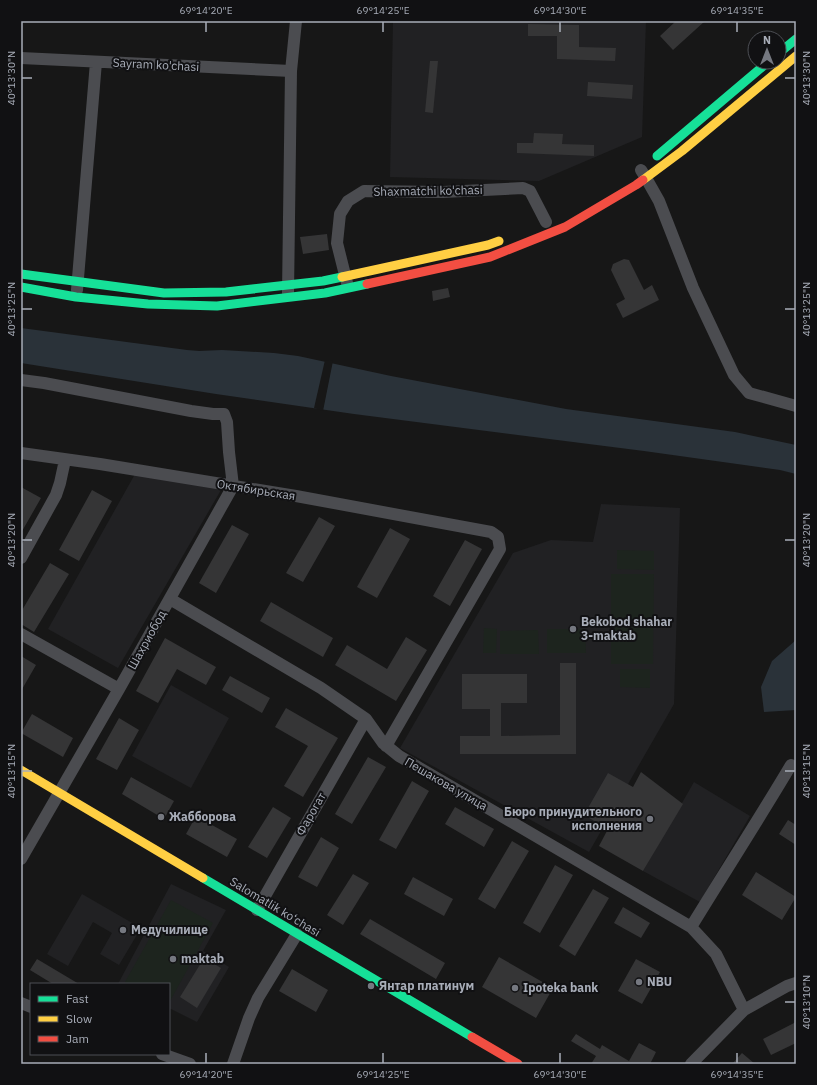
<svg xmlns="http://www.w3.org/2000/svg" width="817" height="1085" font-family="'IBM Plex Sans',sans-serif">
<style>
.built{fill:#212123}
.green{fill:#1d241e}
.water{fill:#2a3239}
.pier{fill:#171717}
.building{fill:#353536}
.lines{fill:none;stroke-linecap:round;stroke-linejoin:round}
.street{stroke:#4b4c50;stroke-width:12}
.fast{stroke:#16e098;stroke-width:9}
.slow{stroke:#ffcf43;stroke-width:9}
.jam{stroke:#f24e42;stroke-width:9}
.ticks{fill:none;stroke:#a8adb8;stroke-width:1.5}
.poi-dot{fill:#757880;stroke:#111113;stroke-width:1.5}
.labels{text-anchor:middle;stroke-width:4;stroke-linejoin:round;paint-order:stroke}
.street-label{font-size:12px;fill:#a8adb8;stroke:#111113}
.poi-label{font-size:12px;font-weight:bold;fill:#a8adb8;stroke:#111113;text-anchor:start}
.neatline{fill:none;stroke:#a8adb8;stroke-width:1.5}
.ticks-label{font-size:10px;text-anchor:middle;fill:#a8adb8}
</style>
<rect width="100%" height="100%" fill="#171717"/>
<path class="built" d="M393,21h253l-4,116 -103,44 -149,-4z
M139,467l86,16 -107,185 -70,-39z
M601,504l79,4 -6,196 -85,148 -189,-104 113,-195 38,-13 42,2z
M171,685l58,33 -38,70 -59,-32z
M694,782l56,34 -50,86 -57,-31z
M171,884l55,26 -23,41 26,16 -32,55 -28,-14v-24h-51z
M82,894l59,34 -22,37 -19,-11 12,-21 -19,-11 -25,44 -21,-12z"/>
<path class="green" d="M617,550l37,1v19l-37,-1z
M611,574h43l-1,90h-42z
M484,628l13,1 -1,24h-13z
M547,629h38l1,24h-39z
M538,630l1,24h-39v-23z
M620,669h30v19l-30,-1z
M171,900l42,23 -44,80v-19h-40l-4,-2z"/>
<path class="water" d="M21,328l166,22 12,1 23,-1 52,3 24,3 93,20 175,33 169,23 61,13v29l-16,-4 -136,-19 -290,-37 -138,-20 -195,-31z
M796,640v70l-32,2 -3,-25 11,-26z"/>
<path class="pier" d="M325,360l8,1 -10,50 -9,-3z"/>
<path class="building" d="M676,21h29l-32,29 -13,-14z
M528,24l51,1v22l37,1 -1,13 -58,-2v-23h-29z
M430,61h8l-5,52 -8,-1z
M588,82l45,3 -1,14 -45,-3z
M534,133l29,1 -1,10 32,1v11l-77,-3v-10h16z
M327,234l2,16 -26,4 -3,-17z
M624,259l5,1 15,30 8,-5 7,15 -36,18 -7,-14 9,-5 -14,-29 2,-6z
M448,288l2,9 -17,4 -1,-10z
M21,487l20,11 -20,35z
M92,490l20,11 -33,60 -20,-11z
M319,517l16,9 -32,56 -17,-9z
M232,525l17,9 -33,59 -17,-10z
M390,528l20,11 -33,59 -20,-11z
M465,540l17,9 -32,57 -17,-10z
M50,563l19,11 -35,58 -13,-8v-12z
M271,602l62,36 -10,19 -63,-36z
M406,637l21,13 -31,51 -61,-36 12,-20 40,24z
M165,638l51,29 -10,18 -29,-16 -19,34 -22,-12z
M21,656l15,9 -15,26z
M560,663h16v91h-116v-18h30v-27h-28v-35h65v29h-26v33l59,-1z
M230,676l40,22 -8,15 -40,-23z
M286,708l52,30 -35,59 -19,-11 24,-40 -33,-19z
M32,714l41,24 -10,19 -42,-24z
M119,718l20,12 -22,40 -21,-11z
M368,757l18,10 -34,57 -17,-10z
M641,772l42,32 -40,67 -44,-25 9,-17 -24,-14 24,-42 25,14z
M131,777l43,24 -10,18 -42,-25z
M412,781l17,10 -33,58 -17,-9z
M273,807l18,11 -24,40 -19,-11z
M455,807l39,22 -10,18 -39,-23z
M196,816l41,23 -10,18 -41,-23z
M788,820l8,5v20l-17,-11z
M321,837l18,11 -22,39 -19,-10z
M512,841l17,10 -34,58 -17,-10z
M555,865l18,10 -33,58 -17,-10z
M756,872l40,25 -14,23 -40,-25z
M353,874l16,9 -26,42 -16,-10z
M413,877l40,22 -9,17 -40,-22z
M593,889l16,9 -34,58 -16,-10z
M623,907l27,16 -9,15 -27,-15z
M370,919l75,44 -9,16 -76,-45z
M499,957l54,31 -17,30 -54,-31z
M204,958l17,10 -24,40 -17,-11z
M37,959l42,25h-26l-23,-14z
M636,959l24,13 -18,32 -24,-13z
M292,969l36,21 -12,22 -37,-21z
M796,1022v21l-25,12 -8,-16z
M576,1034l24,15 2,-4 27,16 10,-18 17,9 -6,12h-59l5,-8 -25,-15z
M742,1053l13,11h-23z"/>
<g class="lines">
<path class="street" d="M21,58l270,13
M641,170l5,8 13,23 34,87 41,87 15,18 47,13
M347,283l-10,-40 3,-29 8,-13 16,-10 79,1 80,-4 7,3 16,31
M77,290l19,-228
M288,293l3,-222 5,-50
M21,380l23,3 147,28 22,3h11l3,8 2,30 4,34 -114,203 -98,170
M21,453l79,11 196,32 195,36 7,5 2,12 -114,197
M21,558l35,-63 4,-12 5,-23
M170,599l151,89 45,31 17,24 16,13 292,171 25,27 28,56
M21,634l98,55
M257,910l109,-191
M691,927c33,-54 68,-108 100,-162
M21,1003l10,4
M162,1054l28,10
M233,1064l16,-46 9,-20 39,-64
M691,1064l53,-54 43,-24 9,-3"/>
<path class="fast" d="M779,53l17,-14
M657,156l111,-94
M21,274l143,19 62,-1 97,-11 19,-4
M21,287l55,10 72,7 69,2 108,-13 42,-9
M203,878l269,159"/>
<path class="slow" d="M643,180l39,-29 114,-95
M342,277l146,-32 11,-4
M21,770l182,108"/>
<path class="jam" d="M367,284l123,-27 75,-30 71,-42 7,-5
M472,1037l46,27"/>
</g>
<path class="ticks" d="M206,22v10M383,22v10M560,22v10M737,22v10M22,78h10M785,78h10M22,309h10M785,309h10M22,540h10M785,540h10M22,771h10M785,771h10M785,1002h10M206,1053v10M383,1053v10M560,1053v10M737,1053v10"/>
<g class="poi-dot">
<circle cx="573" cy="629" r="4"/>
<circle cx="161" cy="817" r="4"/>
<circle cx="650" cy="819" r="4"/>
<circle cx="123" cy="930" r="4"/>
<circle cx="173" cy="959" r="4"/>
<circle cx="639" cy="982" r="4"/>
<circle cx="371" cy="986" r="4"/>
<circle cx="515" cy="988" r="4"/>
</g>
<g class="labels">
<g class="street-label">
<text transform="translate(156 65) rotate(3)" y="4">Sayram ko'chasi</text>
<text transform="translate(428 191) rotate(-1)" y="4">Shaxmatchi ko'chasi</text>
<text transform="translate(256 490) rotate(9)" y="4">Октябирьская</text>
<text transform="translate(147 640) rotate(-61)" y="4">Шахриобод</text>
<text transform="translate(446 784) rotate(30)" y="4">Пешакова улица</text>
<text transform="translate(311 814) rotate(-60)" y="4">Фарогат</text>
<text transform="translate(275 907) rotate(31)" y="4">Salomatlik ko‘chasi</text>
</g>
<g class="poi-label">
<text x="581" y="626">Bekobod shahar<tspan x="581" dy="14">3-maktab</tspan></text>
<text x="642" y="816" text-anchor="end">Бюро принудительного<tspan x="642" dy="14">исполнения</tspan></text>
<text x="169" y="821">Жабборова</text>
<text x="131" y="934">Медучилище</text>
<text x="181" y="963">maktab</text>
<text x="647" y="986">NBU</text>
<text x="379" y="990">Янтар платинум</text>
<text x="523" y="992">Ipoteka bank</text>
</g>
</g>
<rect width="817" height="1085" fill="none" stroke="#111113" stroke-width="44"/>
<rect x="30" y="983" width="140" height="72" fill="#111113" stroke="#4d4f55"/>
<rect x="38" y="996" width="20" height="6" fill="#16e098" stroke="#4d4f55"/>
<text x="66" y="1003" font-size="12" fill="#a8adb8">Fast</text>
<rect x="38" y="1016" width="20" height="6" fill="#ffcf43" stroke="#4d4f55"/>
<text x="66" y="1023" font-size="12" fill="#a8adb8">Slow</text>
<rect x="38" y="1036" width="20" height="6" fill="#f24e42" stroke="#4d4f55"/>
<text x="66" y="1043" font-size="12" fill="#a8adb8">Jam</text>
<g transform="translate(767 50)"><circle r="19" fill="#111113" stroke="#4d4f55"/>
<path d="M0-3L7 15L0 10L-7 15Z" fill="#757880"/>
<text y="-6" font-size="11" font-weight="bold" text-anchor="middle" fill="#a8adb8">N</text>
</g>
<rect x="22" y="22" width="773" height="1041" class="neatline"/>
<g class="ticks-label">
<text x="206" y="14">69°14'20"E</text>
<text x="383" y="14">69°14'25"E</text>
<text x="560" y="14">69°14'30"E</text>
<text x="737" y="14">69°14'35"E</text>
<text transform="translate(11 78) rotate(-90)" y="4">40°13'30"N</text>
<text transform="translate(806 78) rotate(-90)" y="4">40°13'30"N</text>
<text transform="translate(11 309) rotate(-90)" y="4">40°13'25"N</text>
<text transform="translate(806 309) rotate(-90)" y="4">40°13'25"N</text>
<text transform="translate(11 540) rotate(-90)" y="4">40°13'20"N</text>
<text transform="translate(806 540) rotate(-90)" y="4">40°13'20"N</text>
<text transform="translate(11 771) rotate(-90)" y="4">40°13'15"N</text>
<text transform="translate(806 771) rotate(-90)" y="4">40°13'15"N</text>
<text transform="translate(806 1002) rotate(-90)" y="4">40°13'10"N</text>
<text x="206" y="1078">69°14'20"E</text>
<text x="383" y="1078">69°14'25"E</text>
<text x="560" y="1078">69°14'30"E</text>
<text x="737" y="1078">69°14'35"E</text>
</g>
</svg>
